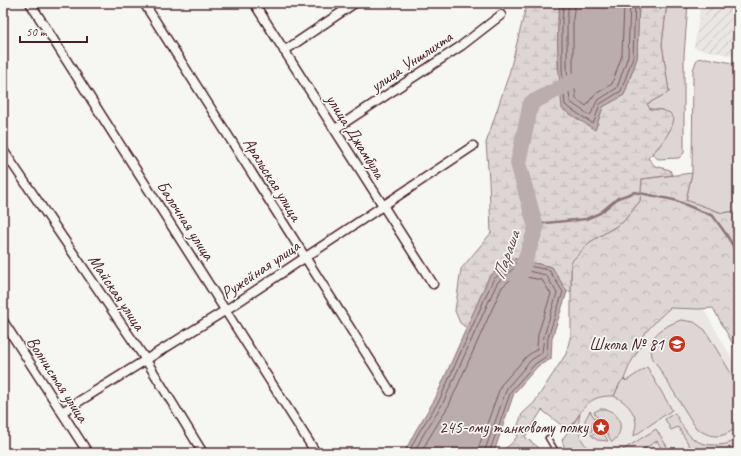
<svg xmlns="http://www.w3.org/2000/svg" width="741" height="456" font-family="Caveat,sans-serif">
<style>
.built{fill:#e9e6e3}
.industrial{fill:url(#industrial-furrows)}
.grass{fill:#ddd6d5;stroke:#947a80}
.forest{fill:url(#forest-crowns);stroke:#947a80}
.wetland{fill:url(#wetland-marsh);stroke:#947a80}
.water{fill:#bbadae;stroke:#8e747a}
.lines{fill:none;stroke-linecap:round;stroke-linejoin:round}
.shore{stroke:#77585f;stroke-width:1}
.stream{stroke:#8e747a;stroke-width:2.5}
.river{stroke:#bbadae;stroke-width:16}
.service-casing{stroke:#4a1f2b;stroke-width:7}
.minor-casing{stroke:#4a1f2b;stroke-width:11}
.service{stroke:#f6f6f2;stroke-width:4}
.minor{stroke:#f6f6f2;stroke-width:8}
.labels{text-anchor:middle;stroke-width:3.5;stroke-linejoin:round;paint-order:stroke}
.street-label{font-size:17px;fill:#4a1f2b;stroke:#f6f6f2}
.poi-label{font-size:17px;fill:#4a1f2b;stroke:#f6f6f2;text-anchor:end}
.water-label{font-size:18px;font-style:italic;fill:#6c4a52;stroke:#f6f6f2}
</style>
<defs>
<pattern id="industrial-furrows" width="10" height="10" patternUnits="userSpaceOnUse"><rect width="10" height="10" fill="#e9e6e3"/><path d="M-1 1l2-2M0 10L10 0M9 11l2-2" fill="none" stroke="#c9c5c3"/></pattern>
<pattern id="forest-crowns" width="20" height="18" patternUnits="userSpaceOnUse"><rect width="20" height="18" fill="#ddd6d5"/><path d="M2 6a3 3 0 1 1 6 0M12 15a3 3 0 1 1 6 0" fill="none" stroke="#bfb7b7"/></pattern>
<pattern id="wetland-marsh" width="20" height="14" patternUnits="userSpaceOnUse"><rect width="20" height="14" fill="#ddd6d5"/><path d="M1 5h8M5 5V1M11 12h8M15 12V8" fill="none" stroke="#bfb7b7"/></pattern>
</defs>
<rect width="100%" height="100%" fill="#f6f6f2"/>
<filter id="ink" filterUnits="userSpaceOnUse"><feTurbulence type="fractalNoise" baseFrequency=".025" numOctaves="2"/><feDisplacementMap in="SourceGraphic" scale="8" xChannelSelector="R" yChannelSelector="G"/><feConvolveMatrix kernelMatrix="1 2 1 2 8 2 1 2 1" color-interpolation-filters="sRGB"/></filter>
<g filter="url(#ink)">
<path class="built" d="M682,271l56,98v84h-172l-4,-13z"/>
<path class="industrial" d="M701,3h37v54l-44,-9z"/>
<path class="grass" d="M667,3h21l-4,52v98l-5,5 -21,1 -6,-5 11,-12 9,-18 -10,-14 -12,-1 -3,-5 22,-12 -7,-48z
M706,58l32,6v147l-16,2 -36,-13 6,-27 1,-103 4,-11z
M681,320l13,2 11,8 33,55v41c-15,13 -26,13 -42,2l-44,-71c0,-4 -2,-10 -1,-13 3,-13 19,-20 30,-24z
M647,367l25,43 -38,26c0,-4 2,-9 2,-13 -1,-12 -11,-22 -22,-27l6,-13 4,-4 2,2z
M600,409c19,-1 28,21 12,33l-18,-30z
M590,411l5,8 -3,7v5l-5,4 -2,-15z
M675,413c10,18 17,32 39,32 11,0 14,-1 24,-6v14h-44l-16,-26 -7,3 -6,-11z
M580,414c-4,16 0,36 20,37 4,1 9,-1 13,-1l-5,3h-42l-4,-13z
M601,429l7,12 -11,-1 -6,-5z
M656,429l15,24h-7l-7,-12 -20,12h-19z"/>
<path class="forest" d="M692,173l-6,27 36,13 16,-2v142l-25,-45 -14,1 -29,-1 -11,10 -16,17 -3,12 -10,17 -6,15 -4,4 -6,13c-27,-1 -30,12 -44,32l-9,-3 -19,-15 -17,27 13,10 3,6h-39l2,-4 6,-4 7,-8 1,-12 4,-11 12,-11 32,-49 5,-20v-72l19,-20 33,-20 17,-21 2,-22z"/>
<path class="wetland" d="M529,3h31l-2,14v52l37,61 8,-23 21,-12 13,-37 2,-55h28l-5,41 7,48 -22,12 3,5 12,1 8,3 4,6c-3,15 -16,29 -26,39l7,8 15,4 2,5 -30,4 -2,22 -17,21 -33,20 -19,20v29l-4,1 -15,-25 -41,-9 -22,19 -22,51 -7,-5 -5,-12 6,-42 30,-36 -2,-53 -3,-37 23,-69 16,-63z"/>
<path class="water" d="M560,3h79l-2,55 -13,37 -21,12 -8,23 -33,-21c-3,-35 -7,-71 -2,-106z
M511,258l41,9 15,25 -15,46 -1,21 -13,7 -24,27 -19,56 -3,4h-88l12,-23 19,-31 54,-122z"/>
<g class="lines">
<path class="shore" d="M564,3l-2,15v51l3,36 27,18 2,-1 6,-18 21,-13 12,-34 2,-54
M569,3l-2,15v51l3,33 19,13 2,-1 6,-13 20,-13 11,-32 2,-53
M575,3l-2,16v50l3,30 10,7 8,-11 18,-11 10,-29 2,-52
M408,453l11,-21 20,-31 54,-121 20,-17 36,7 14,22 -15,45 -1,19 -12,8 -24,27 -22,62
M414,453l9,-18 20,-32 54,-120 17,-15 32,7 11,18 -13,43 -2,17 -11,7 -24,28 -23,65
M421,453l8,-15 20,-33 53,-118 14,-12 26,5 9,14 -13,40 -1,15 -10,7 -26,29 -22,61 -1,7"/>
<path class="stream" d="M535,224l51,-5 14,-6 18,-15 17,-6 39,8 39,16 13,18 12,20"/>
<path class="river" d="M518,281l18,-53 -18,-65 13,-60 47,-24"/>
<defs>
<path id="service" d="M548,438l9,15"/>
<path id="minor" d="M30,3l286,450
M144,3l246,388
M254,3l179,281
M284,51l71,-48
M335,129l126,-83 40,-31
M3,150l143,210 57,93
M3,321l85,132
M62,412l164,-102 247,-164"/>
</defs>
<use href="#service" class="service-casing"/>
<use href="#minor" class="minor-casing"/>
<use href="#service" class="service"/>
<use href="#minor" class="minor"/>
</g>
</g>
<defs>
<symbol id="school-disc" viewBox="-11 -11 22 22"><circle r="9.5" fill="#c8321e" stroke="#f6f6f2"/><path d="M0-5L7-2L0 1L-7-2ZM-4 1L0 2.5L4 1V4Q0 6-4 4Z" fill="#fff"/></symbol>
<symbol id="sight-disc" viewBox="-11 -11 22 22"><circle r="9.5" fill="#c8321e" stroke="#f6f6f2"/><path d="M0-6L1.8-2.2L6-1.7L2.9 1.2L3.7 5.4L0 3.3L-3.7 5.4L-2.9 1.2L-6-1.7L-1.8-2.2Z" fill="#fff"/></symbol>
</defs>
<g fill-rule="evenodd">
<use href="#school-disc" x="667" y="334" width="20" height="20"/>
<use href="#sight-disc" x="591" y="417" width="20" height="20"/>
</g>
<g class="labels">
<g class="street-label">
<text transform="translate(411 61) rotate(-34)" y="6">улица Уншлихта</text>
<text transform="translate(356 136) rotate(58)" y="6">улица Джамбула</text>
<text transform="translate(273 179) rotate(58)" y="6">Аральская улица</text>
<text transform="translate(186 220) rotate(57)" y="6">Балочная улица</text>
<text transform="translate(260 269) rotate(-34)" y="6">Ружейная улица</text>
<text transform="translate(117 292) rotate(56)" y="6">Майская улица</text>
<text transform="translate(58 379) rotate(57)" y="6">Волнистая улица</text>
</g>
<g class="poi-label">
<text x="664" y="350">Школа № 81</text>
<text x="588" y="433">245-ому танковому полку</text>
</g>
<g class="water-label">
<text transform="translate(506 255) rotate(-71)" y="6">Параша</text>
</g>
</g>
<rect width="741" height="456" fill="none" stroke="#f6f6f2" stroke-width="16"/>
<rect x="8" y="8" width="725" height="440" fill="none" stroke="#4a1f2b" stroke-width="1.5" filter="url(#ink)"/>
<path d="M20 36v6h67v-6" fill="none" stroke="#4a1f2b" stroke-width="2"/>
<text x="26" y="36" font-size="12" fill="#4a1f2b" stroke="#f6f6f2" stroke-width="3" paint-order="stroke">50 m</text>
</svg>
